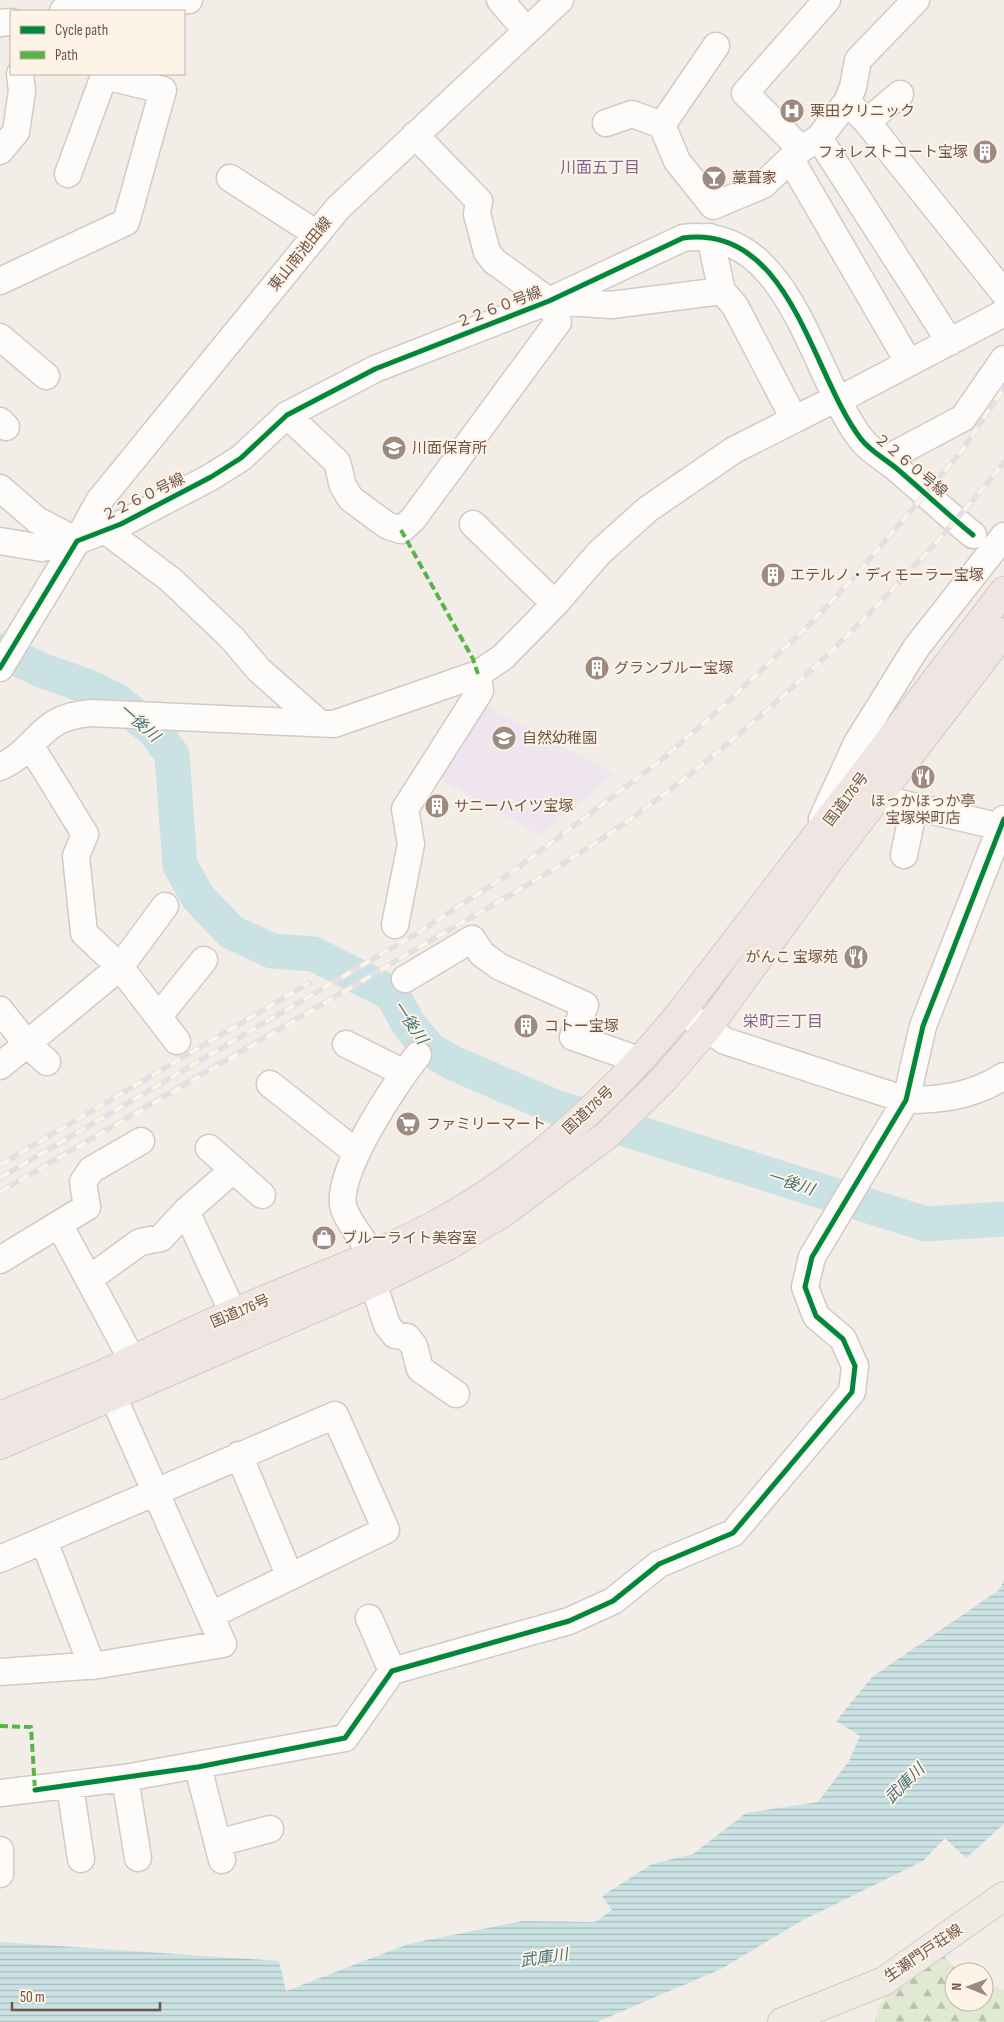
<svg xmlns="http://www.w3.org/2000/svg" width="1004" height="2022" font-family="'Sofia Sans Condensed','Noto Sans JP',sans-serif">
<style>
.education{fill:#efe5ef}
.forest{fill:url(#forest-firs)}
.water{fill:url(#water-rules)}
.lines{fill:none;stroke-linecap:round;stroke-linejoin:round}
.river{stroke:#cae2e3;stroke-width:35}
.minor-casing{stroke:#d2cac4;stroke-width:29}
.major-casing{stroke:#d3cac4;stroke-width:30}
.highway-casing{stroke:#d3cac4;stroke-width:30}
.minor{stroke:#fdfcfb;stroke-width:26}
.major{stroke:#f0eae4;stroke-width:28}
.highway{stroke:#efe6e4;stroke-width:28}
.rail-casing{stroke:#e3e0e3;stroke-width:5.5}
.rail{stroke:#fdf3e6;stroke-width:4;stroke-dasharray:11;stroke-linecap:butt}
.quiet{stroke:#59b447;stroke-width:4;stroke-dasharray:8 4;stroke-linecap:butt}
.cycleway-casing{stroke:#fdf3e6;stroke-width:8}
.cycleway{stroke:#00873e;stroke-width:5}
.labels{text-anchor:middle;stroke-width:4;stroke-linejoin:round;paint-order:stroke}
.poi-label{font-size:15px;fill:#6e554a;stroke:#fdf3e6;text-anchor:start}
.street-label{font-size:15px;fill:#6e554a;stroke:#fdf3e6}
.neighbourhood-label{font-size:16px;fill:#806691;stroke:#fdf3e6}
.water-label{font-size:16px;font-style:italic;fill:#437379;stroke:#fdf3e6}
</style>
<defs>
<pattern id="forest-firs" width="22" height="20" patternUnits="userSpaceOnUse" patternTransform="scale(1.25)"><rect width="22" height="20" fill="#e1e9d2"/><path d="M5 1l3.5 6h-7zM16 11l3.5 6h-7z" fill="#bbc0ac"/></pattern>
<pattern id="water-rules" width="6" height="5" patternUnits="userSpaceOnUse" patternTransform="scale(1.25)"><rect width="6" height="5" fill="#cae2e3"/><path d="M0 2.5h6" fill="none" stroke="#a8baba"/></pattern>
</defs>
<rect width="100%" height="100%" fill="#f3ede7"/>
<path class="education" d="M481,703l133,71 -73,62 -105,-59z"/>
<path class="forest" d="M940,1953c9,5 12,15 21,19h-7v30h30v-20l20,8v32h-129l5,-17 7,-12 25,-15z"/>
<path class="water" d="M1004,1580v244l-38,34 -21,-20 -22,23 -120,59 -82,49 -124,53h-597v-80l279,19 7,30 122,-47 115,-23 72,1 17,-12 -10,-14 50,-32 41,-10 53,-41 72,-11 31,-41 11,-25 -24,-15 36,-44 127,-87z"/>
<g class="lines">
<path class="river" d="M0,651l44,20 45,16 28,14 37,29 18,25 8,110 17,31 34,36 41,19 42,3 78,40 17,31 21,25 23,13 102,44 371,117 78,-5"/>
<defs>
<path id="minor" d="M500,0l26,30
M93,5l96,-5
M63,11l30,-6 1,6
M0,23l11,-1
M716,46l-54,79 15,36 36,45 50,-21 38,-36 18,-11 28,-36 6,-15 5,-27 58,-60
M847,102l20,20 137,171
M867,122l33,-28
M606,123l26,-9 30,11
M819,138l131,204
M801,149l-56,-56 82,-93
M0,151l16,-19 6,-41 -2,-17
M791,160l118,203
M68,174l36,-98
M230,178l87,56
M710,237l12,54 13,15 59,113
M0,281l126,-59 37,-132 -59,-14v-2
M552,301l59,4 111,-14
M0,337l46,39
M287,415l50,47 6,24 8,13 37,27 13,4 12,-11 145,-197 -9,-21 -55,-40 -7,-9 -10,-38 2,-13 -64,-66
M0,421l6,6
M886,459l77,-41 41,-59
M0,488l37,32 40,21
M473,524l82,80
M105,530l66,50 61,58 27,32 59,52
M0,541l42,7 35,-7
M77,541l22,-40 239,-293 222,-208
M0,668l77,-127 44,-17 90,-47 30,-19 46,-43 88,-46 174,-68 134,-63c108,-14 128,136 178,201 8,11 24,20 35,29 26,22 50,45 77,67
M478,674l25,-17 52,-53 44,-51 49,-44 86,-59 103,-52 11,-3 156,-82
M30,745l55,89 -9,22 8,77 36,34 57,74
M0,767c40,-18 37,-50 91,-54l243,11 144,-50 2,17 -75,118 6,35 -16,81
M878,798l123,29
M822,819l35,-76 59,-95 88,-112
M904,855l10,-48
M405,979l67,-40 10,15 18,13 85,38 -12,32 66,23
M0,1010l27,34 20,18
M682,1011l43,30 181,59c36,0 67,-4 98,-24
M159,1016l45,-56
M346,1044l58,29
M0,1066l120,-99 45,-61
M270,1084l87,69
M209,1148l53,47
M186,1211l47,102
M59,1224l28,-17 -4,-25 8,-12 50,-29
M373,1256c-9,-15 -23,-31 -29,-47 -12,-32 53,-128 74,-154
M0,1260l59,-36 84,156
M89,1279l51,-37 21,-4 25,-27 47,-41
M373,1283l14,42 8,10 12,2 7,9 6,23 36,25
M239,1455l51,122
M44,1541l48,125
M0,1559l335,-144 51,115 -175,85
M369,1618l23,53
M0,1672l99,-7 124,-21 -119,-268
M198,1767l24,93
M125,1778l13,80
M70,1786l11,73
M0,1793l125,-15 220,-40 47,-67 177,-50 44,-20 46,-37 74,-31 119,-141 3,-26 -12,-27 -27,-23 -11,-29 7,-30 94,-157 17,-74 81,-207
M218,1843l52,-14
M0,1850v24"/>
<path id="major" d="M782,2022l102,-41 120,-85"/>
<path id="highway" d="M0,1416c35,-15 70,-28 105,-43 42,-20 85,-41 128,-60 66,-29 135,-53 200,-87 94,-50 182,-132 249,-215l322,-420
M0,1445l373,-162 75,-37 55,-33 103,-77 58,-57 43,-50 121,-167 176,-230"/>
</defs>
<use href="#minor" class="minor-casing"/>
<use href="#major" class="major-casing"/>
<use href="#highway" class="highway-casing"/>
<use href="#minor" class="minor"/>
<use href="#major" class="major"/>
<use href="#highway" class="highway"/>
<defs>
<path id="rail" d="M0,1165l309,-182
M0,1178l419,-246 96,-62 145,-109 59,-51 88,-83 43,-45 111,-130 43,-64
M0,1192c142,-82 283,-164 423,-247 74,-43 151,-84 220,-135 138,-102 252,-214 361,-347"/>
</defs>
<use href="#rail" class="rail-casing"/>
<use href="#rail" class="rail"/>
<path class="quiet" d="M401,530l72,129 5,15
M0,1726l31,1 4,63"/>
<defs>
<path id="cycleway" d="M0,668l77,-127 44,-17 90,-47 30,-19 46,-43 88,-46 174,-68 134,-63c108,-14 128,136 178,201 8,11 24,20 35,29 26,22 50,45 77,67
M35,1790l163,-23 147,-29 47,-67 177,-50 44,-20 46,-37 74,-31 119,-141 3,-26 -12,-27 -27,-23 -11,-29 7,-30 94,-157 17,-74 81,-207"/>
</defs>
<use href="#cycleway" class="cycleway-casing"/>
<use href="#cycleway" class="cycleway"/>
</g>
<defs>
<symbol id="hospital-disc" viewBox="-11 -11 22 22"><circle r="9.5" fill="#9d8a81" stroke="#fdf3e6"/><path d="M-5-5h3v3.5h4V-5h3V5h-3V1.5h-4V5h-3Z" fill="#fff"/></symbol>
<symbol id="building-disc" viewBox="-11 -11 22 22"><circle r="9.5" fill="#9d8a81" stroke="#fdf3e6"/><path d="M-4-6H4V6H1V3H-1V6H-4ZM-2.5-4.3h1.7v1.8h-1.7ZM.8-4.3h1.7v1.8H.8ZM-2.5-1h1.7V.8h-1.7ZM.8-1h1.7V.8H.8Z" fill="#fff"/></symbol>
<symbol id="bar-disc" viewBox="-11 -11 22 22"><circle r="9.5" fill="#9d8a81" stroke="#fdf3e6"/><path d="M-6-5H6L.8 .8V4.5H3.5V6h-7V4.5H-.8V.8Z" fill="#fff"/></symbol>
<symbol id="school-disc" viewBox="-11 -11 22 22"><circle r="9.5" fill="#9d8a81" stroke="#fdf3e6"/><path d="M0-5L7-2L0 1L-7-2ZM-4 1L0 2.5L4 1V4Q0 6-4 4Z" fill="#fff"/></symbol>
<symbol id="restaurant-disc" viewBox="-11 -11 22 22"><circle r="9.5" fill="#9d8a81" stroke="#fdf3e6"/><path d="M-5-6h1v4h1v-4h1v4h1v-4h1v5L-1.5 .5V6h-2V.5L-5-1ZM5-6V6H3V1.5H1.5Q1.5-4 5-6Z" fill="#fff"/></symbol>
<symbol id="supermarket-disc" viewBox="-11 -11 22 22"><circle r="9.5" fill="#9d8a81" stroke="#fdf3e6"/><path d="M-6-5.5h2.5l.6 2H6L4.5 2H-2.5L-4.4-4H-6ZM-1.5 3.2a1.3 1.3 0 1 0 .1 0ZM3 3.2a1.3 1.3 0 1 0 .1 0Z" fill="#fff"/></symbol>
<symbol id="shop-disc" viewBox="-11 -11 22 22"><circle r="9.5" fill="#9d8a81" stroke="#fdf3e6"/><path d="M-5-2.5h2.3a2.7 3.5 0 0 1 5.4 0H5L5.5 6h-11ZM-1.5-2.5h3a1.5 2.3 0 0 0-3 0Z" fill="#fff"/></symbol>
</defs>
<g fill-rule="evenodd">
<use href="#hospital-disc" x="778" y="97" width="28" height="28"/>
<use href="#building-disc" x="971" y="138" width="28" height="28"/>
<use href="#bar-disc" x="700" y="164" width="28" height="28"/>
<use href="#school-disc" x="380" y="434" width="28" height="28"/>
<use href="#building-disc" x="759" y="561" width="28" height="28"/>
<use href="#building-disc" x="583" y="654" width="28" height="28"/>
<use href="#school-disc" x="490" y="724" width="28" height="28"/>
<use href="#restaurant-disc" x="909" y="763" width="28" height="28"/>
<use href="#building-disc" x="423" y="792" width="28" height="28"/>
<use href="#restaurant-disc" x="842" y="943" width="28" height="28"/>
<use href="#building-disc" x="512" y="1012" width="28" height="28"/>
<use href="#supermarket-disc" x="394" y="1110" width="28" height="28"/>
<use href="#shop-disc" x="310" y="1224" width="28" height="28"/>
</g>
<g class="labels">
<g class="poi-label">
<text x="810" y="116">栗田クリニック</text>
<text x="968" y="157" text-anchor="end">フォレストコート宝塚</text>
<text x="732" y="183">藁葺家</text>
<text x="412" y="453">川面保育所</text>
<text x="790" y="580">エテルノ・ディモーラー宝塚</text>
<text x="614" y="673">グランブルー宝塚</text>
<text x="522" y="743">自然幼稚園</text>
<text x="923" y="806" text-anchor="middle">ほっかほっか亭<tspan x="923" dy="17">宝塚栄町店</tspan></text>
<text x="454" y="811">サニーハイツ宝塚</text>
<text x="838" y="962" text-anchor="end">がんこ 宝塚苑</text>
<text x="544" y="1031">コトー宝塚</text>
<text x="426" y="1129">ファミリーマート</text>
<text x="342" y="1243">ブルーライト美容室</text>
</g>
<g class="street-label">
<text transform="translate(300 254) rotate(-51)" y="5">東山南池田線</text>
<text transform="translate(499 307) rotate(-21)" y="5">２２６０号線</text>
<text transform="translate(911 465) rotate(40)" y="5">２２６０号線</text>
<text transform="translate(143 497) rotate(-26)" y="5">２２６０号線</text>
<text transform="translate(846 799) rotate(-53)" y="5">国道176号</text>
<text transform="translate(588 1110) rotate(-43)" y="5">国道176号</text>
<text transform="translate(240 1311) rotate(-23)" y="5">国道176号</text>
<text transform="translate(923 1953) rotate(-34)" y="5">生瀬門戸荘線</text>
</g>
<g class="neighbourhood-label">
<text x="600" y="173">川面五丁目</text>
<text x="783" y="1027">栄町三丁目</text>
</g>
<g class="water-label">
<text transform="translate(140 722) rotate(42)" y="6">一後川</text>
<text transform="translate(411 1022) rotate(56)" y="6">一後川</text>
<text transform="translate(791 1182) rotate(18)" y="6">一後川</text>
<text transform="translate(904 1783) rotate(-45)" y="6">武庫川</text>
<text transform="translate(544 1957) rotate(-8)" y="6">武庫川</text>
</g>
</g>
<rect x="10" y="10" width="175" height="65" fill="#fdf3e6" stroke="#c4b4a8"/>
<rect x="20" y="26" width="25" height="8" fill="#00873e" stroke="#c4b4a8"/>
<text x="55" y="35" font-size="15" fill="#6e554a">Cycle path</text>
<rect x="20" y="51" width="25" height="8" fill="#59b447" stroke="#c4b4a8"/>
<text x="55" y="60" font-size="15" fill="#6e554a">Path</text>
<g transform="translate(969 1987) rotate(271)"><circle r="24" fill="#fdf3e6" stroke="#c4b4a8"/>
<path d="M0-4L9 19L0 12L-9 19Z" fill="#9d8a81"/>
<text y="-8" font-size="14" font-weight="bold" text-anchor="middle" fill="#6e554a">N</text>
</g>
<path d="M12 2002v8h148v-8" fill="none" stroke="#6e554a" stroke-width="2.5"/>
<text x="20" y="2002" font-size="15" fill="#6e554a" stroke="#fdf3e6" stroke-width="4" paint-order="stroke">50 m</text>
</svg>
